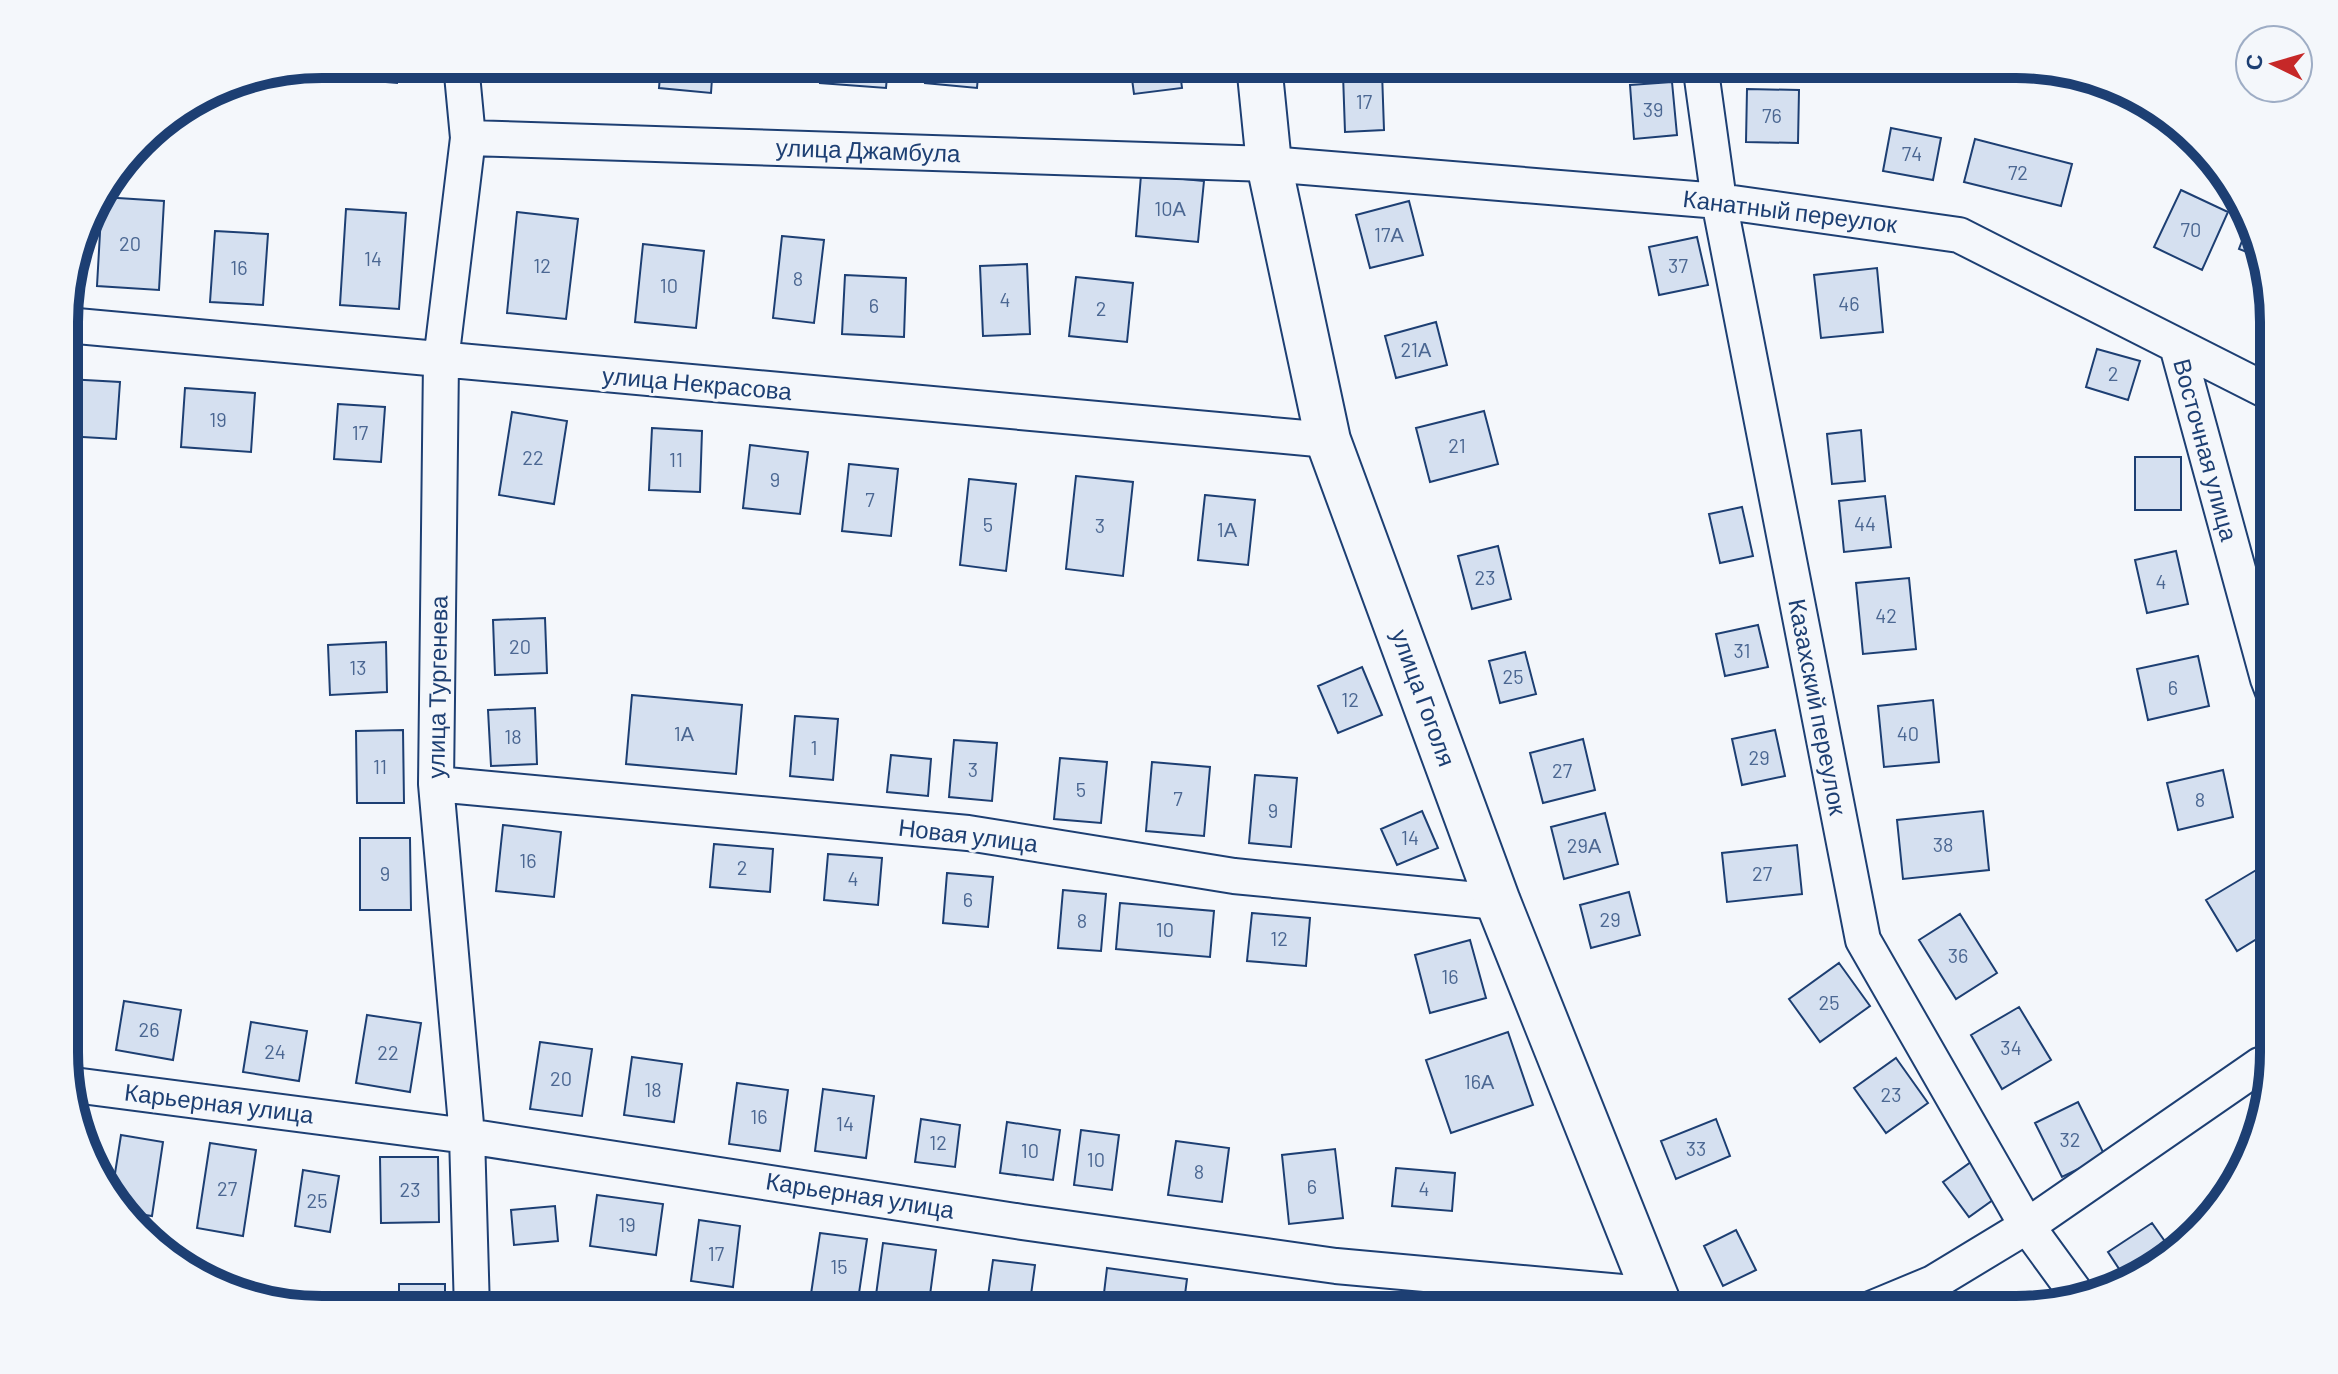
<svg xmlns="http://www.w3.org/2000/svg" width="2338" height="1374" font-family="Barlow,sans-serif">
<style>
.building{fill:#d5e0f0;stroke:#1d3f73;stroke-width:2}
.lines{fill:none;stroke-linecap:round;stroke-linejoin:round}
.street-casing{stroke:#1d3f73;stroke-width:38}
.secondary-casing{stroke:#1d3f73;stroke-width:48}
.street{stroke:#f4f7fb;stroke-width:34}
.secondary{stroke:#f4f7fb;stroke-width:44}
.labels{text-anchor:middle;stroke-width:6;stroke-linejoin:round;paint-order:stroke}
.number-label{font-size:20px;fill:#4b6792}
.street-label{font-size:24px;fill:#1d3f73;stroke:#f4f7fb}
.rim{fill:none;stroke:#1d3f73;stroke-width:10}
</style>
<rect width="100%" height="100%" fill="#f4f7fb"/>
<path class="building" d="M326,64h73l-2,19 -72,-6z
M509,64h68l-2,17 -67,-5z
M661,64h52l-2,29 -52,-5z
M737,64h47l-2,17 -46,-4z
M822,64h66l-2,24 -66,-5z
M927,64h52l-2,24 -52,-5z
M1130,64h49l3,24 -48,6z
M1382,72l2,58 -39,2 -2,-58z
M1672,82l5,53 -43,4 -4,-54z
M1747,89l52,1 -1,53 -52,-1z
M1891,128l50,10 -8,42 -50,-9z
M1975,139l97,25 -11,42 -97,-24z
M1141,175l63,6 -6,61 -62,-6z
M2181,190l47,22 -26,58 -48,-23z
M102,197l62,4 -5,89 -62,-4z
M1409,201l14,54 -53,13 -14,-53z
M346,209l60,4 -7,96 -59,-4z
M517,212l61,7 -12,100 -59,-6z
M2247,228l10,28 -18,-7z
M215,231l53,3 -5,71 -53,-3z
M782,236l42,4 -10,83 -41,-5z
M1697,237l11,48 -49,10 -10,-48z
M643,244l61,7 -8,77 -61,-6z
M1027,264l3,70 -47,2 -3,-70z
M1877,268l6,64 -62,6 -7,-63z
M845,275l61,3 -2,59 -62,-3z
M1076,277l57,6 -6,59 -58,-6z
M1436,322l11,43 -51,13 -11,-42z
M2097,349l43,12 -12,39 -42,-13z
M67,379l53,3 -4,57 -50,-3z
M185,388l70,5 -4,59 -70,-5z
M338,404l47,3 -4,55 -47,-3z
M1484,411l14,53 -68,18 -14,-54z
M512,412l55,9 -13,83 -55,-9z
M652,428l50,3 -2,61 -51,-2z
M1861,430l4,51 -33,3 -5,-50z
M750,445l58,7 -8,62 -57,-6z
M2135,457h46v53h-46z
M849,464l49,5 -7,67 -49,-5z
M1076,476l57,6 -10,94 -57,-7z
M969,479l47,5 -10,87 -46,-6z
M1205,495l50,5 -7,65 -50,-5z
M1885,496l6,51 -47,5 -5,-51z
M2262,503l11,1v93l-15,-1z
M1742,507l11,49 -33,7 -11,-49z
M1498,546l13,53 -39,10 -14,-53z
M2176,551l12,53 -41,9 -12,-53z
M1909,578l7,71 -53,5 -7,-71z
M545,618l2,55 -52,2 -2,-55z
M1758,625l10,42 -43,9 -9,-42z
M386,642l1,50 -57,3 -2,-50z
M1525,652l11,42 -36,9 -11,-42z
M2198,656l11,50 -61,14 -11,-51z
M1362,667l20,48 -44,18 -20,-47z
M632,695l110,10 -6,69 -110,-10z
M1933,700l6,62 -55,5 -6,-61z
M535,708l2,56 -46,2 -3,-56z
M795,716l43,3 -5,61 -43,-4z
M403,730l1,73h-47l-1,-72z
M1775,730l10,46 -43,9 -10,-46z
M1583,739l12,51 -52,13 -13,-50z
M954,740l43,3 -5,58 -43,-4z
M891,755l40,4 -3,37 -41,-4z
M1060,758l47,4 -6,61 -47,-4z
M1152,762l58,5 -6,69 -58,-5z
M2223,770l10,47 -55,13 -11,-47z
M1255,775l42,3 -6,69 -42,-4z
M1422,811l16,37 -41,17 -16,-36z
M1983,811l6,59 -86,9 -6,-59z
M1605,813l13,51 -54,15 -13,-52z
M503,825l58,7 -7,65 -58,-6z
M360,838h50l1,72h-51z
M714,844l59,5 -3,43 -60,-5z
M1797,845l5,49 -75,8 -5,-49z
M828,854l54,4 -4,47 -54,-5z
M2258,869l15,25v35l-36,22 -31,-51z
M947,873l46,4 -5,50 -45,-4z
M1063,890l43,4 -5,57 -43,-3z
M1629,892l11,43 -49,13 -11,-43z
M1120,903l94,8 -4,46 -94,-8z
M1252,913l58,5 -4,48 -59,-5z
M1960,914l37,59 -41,26 -37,-59z
M1470,940l16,58 -56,15 -15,-58z
M1839,963l31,43 -50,36 -31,-43z
M124,1001l57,9 -8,50 -57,-10z
M2019,1007l32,53 -49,29 -31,-54z
M367,1015l54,8 -11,69 -54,-9z
M251,1022l56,9 -8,50 -56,-9z
M1508,1032l25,73 -82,28 -25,-73z
M540,1042l52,7 -10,67 -52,-7z
M632,1057l50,7 -8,58 -50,-7z
M1896,1058l32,45 -42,30 -32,-45z
M737,1083l51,7 -8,61 -51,-7z
M823,1089l51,7 -8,62 -51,-7z
M2078,1102l27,54 -43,21 -27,-54z
M921,1119l39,6 -5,42 -40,-5z
M1716,1119l14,37 -54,23 -15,-38z
M1007,1122l53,8 -7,50 -53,-7z
M1081,1130l38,5 -7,55 -38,-5z
M121,1135l42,7 -11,74 -27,-4 -14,-13z
M1176,1141l53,7 -7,54 -54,-7z
M210,1143l46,7 -13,86 -46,-8z
M1335,1149l8,69 -54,6 -7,-69z
M380,1157h58l1,65 -58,1z
M1971,1162l26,35 -28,20 -26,-35z
M1396,1168l59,5 -3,38 -60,-5z
M303,1170l36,6 -9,56 -35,-6z
M597,1195l66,9 -7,51 -66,-9z
M555,1206l3,35 -44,4 -3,-35z
M699,1220l41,6 -7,61 -42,-6z
M2152,1223l19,27 -25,25 -19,6 -19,-29z
M1736,1230l20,40 -33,16 -19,-40z
M820,1233l47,6 -9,61 -47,-6z
M883,1243l53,7 -8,60h-54z
M993,1260l42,5 -6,45h-43z
M1107,1268l80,11 -4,31h-81z
M399,1284h46v26h-46z
M2057,1286l8,14 -32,9h-15z
M1335,1297l52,7 -1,6h-53z
M1410,1303l45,7h-46z
M1244,1305l36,5h-37z"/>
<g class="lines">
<defs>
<path id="street" d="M461,64l7,74 -27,223 -5,423 31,352 5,174
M1700,64l19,137 144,739 164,286 51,70
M468,138l801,26 450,37 240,34 314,159
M66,325l1262,115
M2177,346l91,333 5,13
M436,784l532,49 266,43 264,26
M66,1084l401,52 555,86 314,44 319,29
M1868,1310l65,-27 94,-57 233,-161 13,-4"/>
<path id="secondary" d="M1259,64l10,100 59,276 170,462 163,408"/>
</defs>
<use href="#street" class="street-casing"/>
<use href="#secondary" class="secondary-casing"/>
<use href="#street" class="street"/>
<use href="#secondary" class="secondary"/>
</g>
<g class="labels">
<g class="number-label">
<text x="1364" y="109">17</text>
<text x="1653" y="117">39</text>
<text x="1772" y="123">76</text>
<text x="1912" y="161">74</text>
<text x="2018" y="180">72</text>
<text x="1170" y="216">10А</text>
<text x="2191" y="237">70</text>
<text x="1389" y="242">17А</text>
<text x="130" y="251">20</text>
<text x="373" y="266">14</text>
<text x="542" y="273">12</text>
<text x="1678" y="273">37</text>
<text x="239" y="275">16</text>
<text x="798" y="286">8</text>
<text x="669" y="293">10</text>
<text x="1005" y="307">4</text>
<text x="1849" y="311">46</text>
<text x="874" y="313">6</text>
<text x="1101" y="316">2</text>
<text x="1416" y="357">21А</text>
<text x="2113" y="381">2</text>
<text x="218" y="427">19</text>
<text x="360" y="440">17</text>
<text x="1457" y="453">21</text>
<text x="533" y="465">22</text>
<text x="676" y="467">11</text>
<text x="775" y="487">9</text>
<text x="870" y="507">7</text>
<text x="1865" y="531">44</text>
<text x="988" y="532">5</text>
<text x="1100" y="533">3</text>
<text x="1227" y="537">1А</text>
<text x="1485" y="585">23</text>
<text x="2161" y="589">4</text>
<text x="1886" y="623">42</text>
<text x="520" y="654">20</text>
<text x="1742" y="658">31</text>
<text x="358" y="675">13</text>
<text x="1513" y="684">25</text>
<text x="2173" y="695">6</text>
<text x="1350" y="707">12</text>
<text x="684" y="741">1А</text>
<text x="1908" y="741">40</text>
<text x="513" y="744">18</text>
<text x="814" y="755">1</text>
<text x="1759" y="765">29</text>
<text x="380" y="774">11</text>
<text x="973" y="777">3</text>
<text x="1562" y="778">27</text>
<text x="1081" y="797">5</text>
<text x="1178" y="806">7</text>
<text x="2200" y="807">8</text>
<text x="1273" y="818">9</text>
<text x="1410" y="845">14</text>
<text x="1943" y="852">38</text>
<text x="1584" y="853">29А</text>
<text x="528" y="868">16</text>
<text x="742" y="875">2</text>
<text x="385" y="881">9</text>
<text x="1762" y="881">27</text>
<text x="853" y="886">4</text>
<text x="968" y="907">6</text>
<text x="1610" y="927">29</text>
<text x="1082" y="928">8</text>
<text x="1165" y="937">10</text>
<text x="1279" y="946">12</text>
<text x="1958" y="963">36</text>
<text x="1450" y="984">16</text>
<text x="1829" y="1010">25</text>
<text x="149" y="1037">26</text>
<text x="2011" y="1055">34</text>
<text x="275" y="1059">24</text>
<text x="388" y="1060">22</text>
<text x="561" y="1086">20</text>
<text x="1479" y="1089">16А</text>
<text x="653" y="1097">18</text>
<text x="1891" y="1102">23</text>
<text x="759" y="1124">16</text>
<text x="845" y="1131">14</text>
<text x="2070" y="1147">32</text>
<text x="938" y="1150">12</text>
<text x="1696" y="1156">33</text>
<text x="1030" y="1158">10</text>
<text x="1096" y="1167">10</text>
<text x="1199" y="1179">8</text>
<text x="1312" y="1194">6</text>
<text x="227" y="1196">27</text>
<text x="1424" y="1196">4</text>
<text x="410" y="1197">23</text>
<text x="317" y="1208">25</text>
<text x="627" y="1232">19</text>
<text x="716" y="1261">17</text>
<text x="839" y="1274">15</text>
</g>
<g class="street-label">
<text transform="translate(868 151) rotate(2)" y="8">улица Джамбула</text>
<text transform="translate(1790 212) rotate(7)" y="8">Канатный переулок</text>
<text transform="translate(697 384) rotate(5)" y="8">улица Некрасова</text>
<text transform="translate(2205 450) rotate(75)" y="8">Восточная улица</text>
<text transform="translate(438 687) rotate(-89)" y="8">улица Тургенева</text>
<text transform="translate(1423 698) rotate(70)" y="8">улица Гоголя</text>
<text transform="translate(1817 707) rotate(79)" y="8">Казахский переулок</text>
<text transform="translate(968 836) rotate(7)" y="8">Новая улица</text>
<text transform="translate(219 1104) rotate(7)" y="8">Карьерная улица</text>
<text transform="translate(860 1196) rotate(9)" y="8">Карьерная улица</text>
</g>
</g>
<path d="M0 0H2338V1374H0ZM322 78H2016A244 244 0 0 1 2260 322V1052A244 244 0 0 1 2016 1296H322A244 244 0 0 1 78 1052V322A244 244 0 0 1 322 78Z" fill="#f4f7fb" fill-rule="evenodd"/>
<path class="rim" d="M322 78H2016A244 244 0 0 1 2260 322V1052A244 244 0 0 1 2016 1296H322A244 244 0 0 1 78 1052V322A244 244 0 0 1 322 78Z"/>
<g transform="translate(2274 64) rotate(275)"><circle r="38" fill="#f4f7fb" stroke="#9eadc5" stroke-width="2"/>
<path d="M0-6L14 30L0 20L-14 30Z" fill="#c62828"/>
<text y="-12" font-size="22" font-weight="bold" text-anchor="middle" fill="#1d3f73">С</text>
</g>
</svg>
